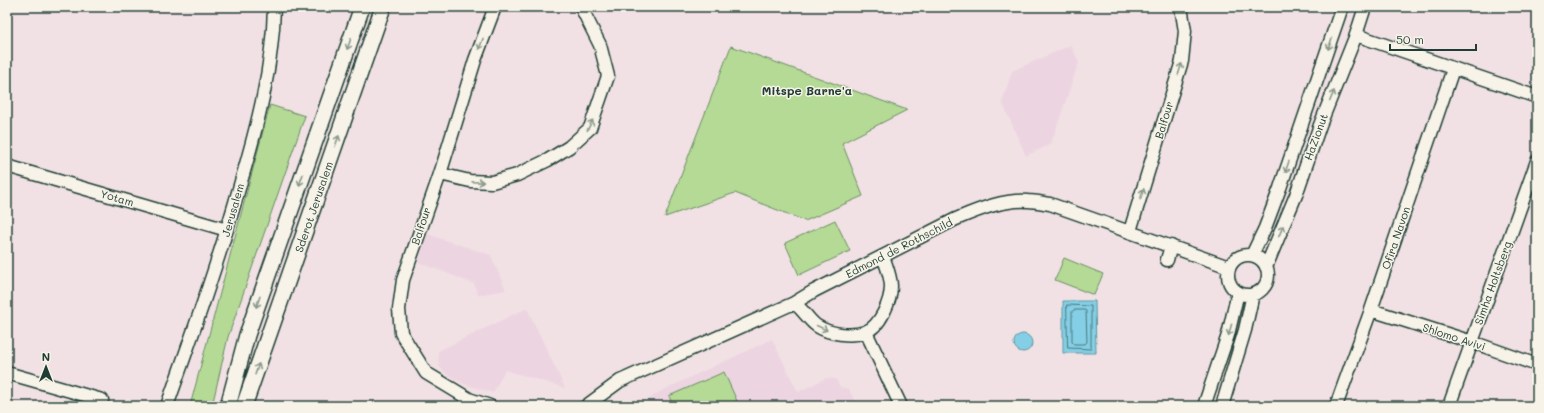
<svg xmlns="http://www.w3.org/2000/svg" width="1544" height="413" font-family="Mali,sans-serif">
<style>
.built{fill:#edd4e1}
.green{fill:#b4da95;stroke:#6a8c64}
.water{fill:#85cfe6;stroke:#5c959f}
.lines{fill:none;stroke-linecap:round;stroke-linejoin:round}
.shore{stroke:#48777b;stroke-width:1}
.minor-casing{stroke:#1f3d34;stroke-width:15}
.major-casing{stroke:#1f3d34;stroke-width:18}
.minor{stroke:#f7f3e8;stroke-width:12}
.major{stroke:#f7f3e8;stroke-width:15}
.oneway{stroke:#8b988e}
.labels{text-anchor:middle;stroke-width:3;stroke-linejoin:round;paint-order:stroke}
.street-label{font-size:11px;fill:#1f3d34;stroke:#f7f3e8}
.neighbourhood-label{font-size:12px;font-weight:bold;fill:#1f3d34;stroke:#f7f3e8}
</style>
<rect width="100%" height="100%" fill="#f1e1e4"/>
<filter id="ink" filterUnits="userSpaceOnUse"><feTurbulence type="fractalNoise" baseFrequency=".025" numOctaves="2"/><feDisplacementMap in="SourceGraphic" scale="8" xChannelSelector="R" yChannelSelector="G"/><feConvolveMatrix kernelMatrix="1 2 1 2 8 2 1 2 1" color-interpolation-filters="sRGB"/></filter>
<g filter="url(#ink)">
<path class="built" d="M1071,45l8,17 -28,82 -25,12 -24,-54 10,-31z
M427,234l64,21 15,35 -28,5 -4,-11 -56,-22z
M527,308l38,80 -60,-18 -12,23 -29,-9 -18,-10 -7,-8 -1,-15z
M772,339l26,53 28,-14 10,1 4,8 9,2 8,17h-219l25,-16z"/>
<path class="green" d="M731,46l176,64 -65,33 21,53 -58,25 -70,-28 -70,24z
M270,105l35,11 -77,221 -16,69h-22z
M835,220l15,31 -51,24 -14,-32z
M1064,258l39,16 -9,21 -39,-15z
M724,372l13,29 -11,5h-53l-4,-10z"/>
<path class="water" d="M1063,301h32l1,52h-33z
M1014 343a9 9 0 1 1 18 0a9 9 0 1 1-18 0Z"/>
<g class="lines">
<path class="shore" d="M1067,305l24,1v43l-23,-1z
M1074,310h11l1,1 1,31 -2,2h-11l-2,-2v-30z"/>
<defs>
<path id="minor" d="M1356,35l181,62
M7,166l220,64
M440,174l30,7 22,1 25,-7 31,-15 21,-13 21,-19 18,-52 -8,-31 -19,-38
M1130,231l52,-170 3,-30 -4,-24
M1252,255l13,-27 15,-40 62,-181
M1228 275a20 20 0 1 1 40 0a20 20 0 1 1-40 0Z
M1167,260l4,-14
M1266,267l30,-72 24,-70 36,-90 9,-28
M794,303c9,6 15,18 23,23 12,8 34,11 48,6 15,-5 26,-31 26,-46 0,-9 -5,-21 -8,-30
M1371,310l101,32 65,23
M866,332l35,74
M7,373l95,27
M167,406c26,-73 52,-146 73,-221 17,-58 33,-118 34,-178
M490,406l-21,-7 -43,-26 -25,-40 -2,-24 4,-29 37,-106 35,-114 20,-53
M586,406l34,-25 174,-78 20,-12 142,-72c22,-9 48,-20 72,-18 7,0 15,2 22,3l179,63
M1204,406l24,-71 10,-43
M1222,406l23,-76 8,-36
M1336,406l35,-96 82,-241
M1449,406l88,-245"/>
<path id="major" d="M228,406l19,-71 115,-328
M244,406l139,-399"/>
</defs>
<use href="#minor" class="minor-casing"/>
<use href="#major" class="major-casing"/>
<use href="#minor" class="minor"/>
<use href="#major" class="major"/>
</g>
<defs><path id="oneway-shaft" d="M-6 0H5M1.5-3L5.5 0L1.5 3" fill="none" stroke-width="1.6" stroke-linecap="round" stroke-linejoin="round"/></defs>
<g class="oneway">
<use href="#oneway-shaft" transform="translate(349 44) rotate(109)"/>
<use href="#oneway-shaft" transform="translate(481 44) rotate(111)"/>
<use href="#oneway-shaft" transform="translate(1330 44) rotate(109)"/>
<use href="#oneway-shaft" transform="translate(1180 69) rotate(-73)"/>
<use href="#oneway-shaft" transform="translate(1332 96) rotate(-68)"/>
<use href="#oneway-shaft" transform="translate(590 125) rotate(-62)"/>
<use href="#oneway-shaft" transform="translate(337 141) rotate(-71)"/>
<use href="#oneway-shaft" transform="translate(1287 167) rotate(109)"/>
<use href="#oneway-shaft" transform="translate(301 180) rotate(109)"/>
<use href="#oneway-shaft" transform="translate(478 182) rotate(2)"/>
<use href="#oneway-shaft" transform="translate(1142 194) rotate(-73)"/>
<use href="#oneway-shaft" transform="translate(1281 231) rotate(-68)"/>
<use href="#oneway-shaft" transform="translate(258 302) rotate(109)"/>
<use href="#oneway-shaft" transform="translate(822 328) rotate(25)"/>
<use href="#oneway-shaft" transform="translate(1230 330) rotate(105)"/>
<use href="#oneway-shaft" transform="translate(257 369) rotate(-71)"/>
</g>
</g>
<g class="labels">
<g class="street-label">
<text transform="translate(1164 120) rotate(-73)" y="4">Balfour</text>
<text transform="translate(1316 137) rotate(-70)" y="4">HaZionut</text>
<text transform="translate(117 198) rotate(16)" y="4">Yotam</text>
<text transform="translate(314 207) rotate(-71)" y="4">Sderot Jerusalem</text>
<text transform="translate(233 210) rotate(-74)" y="4">Jerusalem</text>
<text transform="translate(421 226) rotate(-71)" y="4">Balfour</text>
<text transform="translate(1396 238) rotate(-71)" y="4">Ofira Navon</text>
<text transform="translate(899 248) rotate(-27)" y="4">Edmond de Rothschild</text>
<text transform="translate(1493 283) rotate(-70)" y="4">Simha Holtsberg</text>
<text transform="translate(1454 337) rotate(18)" y="4">Shlomo Avivi</text>
</g>
<g class="neighbourhood-label">
<text x="807" y="95">Mitspe Barne'a</text>
</g>
</g>
<rect width="1544" height="413" fill="none" stroke="#f7f3e8" stroke-width="24"/>
<rect x="12" y="12" width="1520" height="389" fill="none" stroke="#1f3d34" stroke-width="1.5" filter="url(#ink)"/>
<g transform="translate(46 367)" stroke="#f7f3e8" stroke-width="3" paint-order="stroke">
<path d="M0-3L7 15L0 10L-7 15Z" fill="#1f3d34"/>
<text y="-6" font-size="11" font-weight="bold" text-anchor="middle" fill="#1f3d34">N</text>
</g>
<path d="M1390 44v6h86v-6" fill="none" stroke="#1f3d34" stroke-width="2"/>
<text x="1396" y="44" font-size="12" fill="#1f3d34" stroke="#f7f3e8" stroke-width="3" paint-order="stroke">50 m</text>
</svg>
